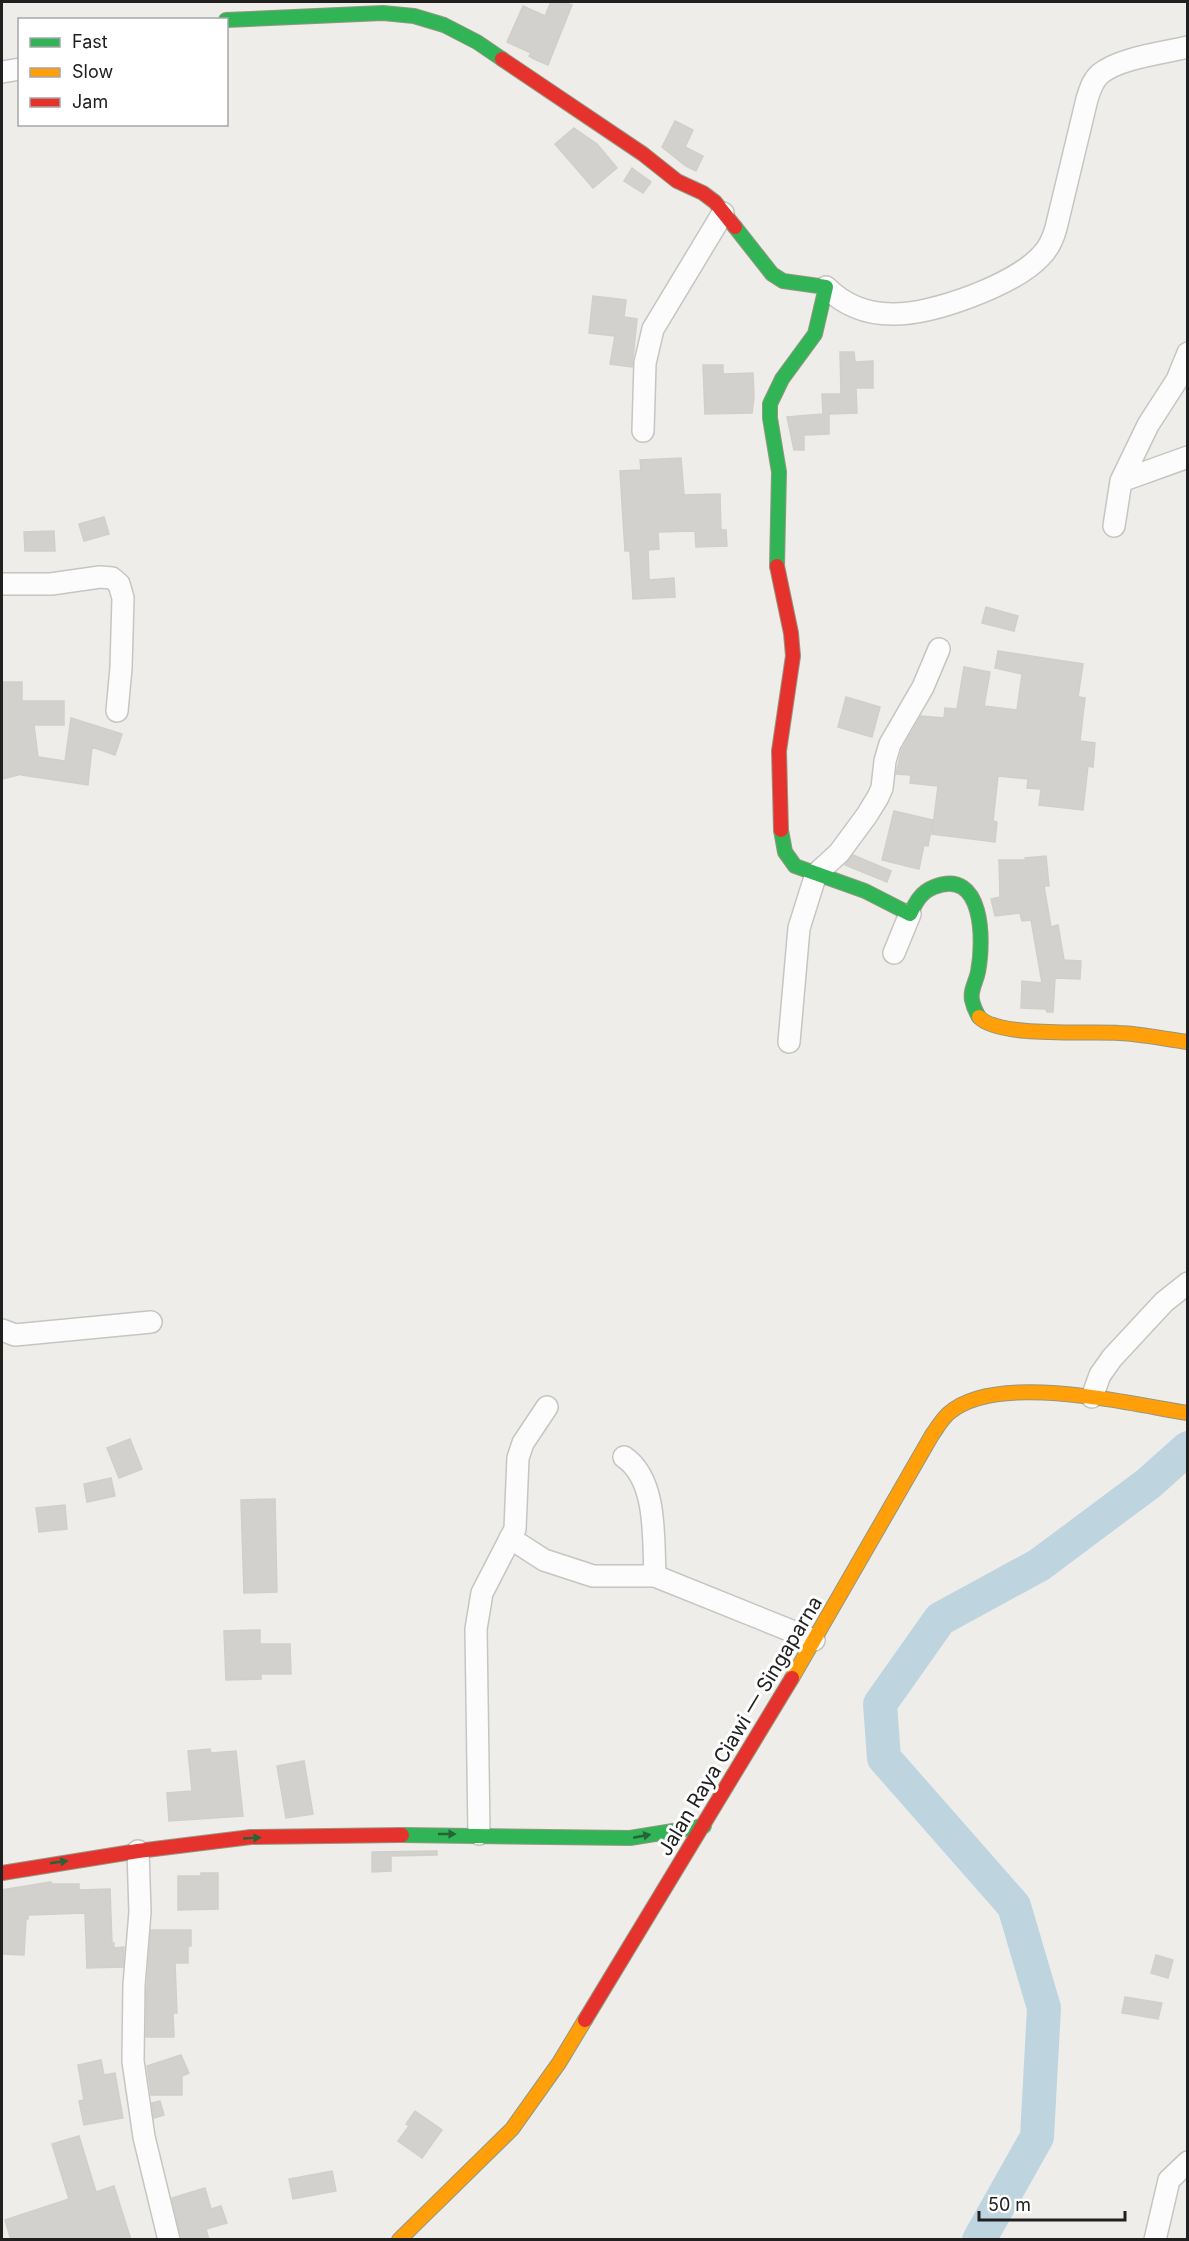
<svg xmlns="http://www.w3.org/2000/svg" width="1189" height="2241" font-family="Inter,sans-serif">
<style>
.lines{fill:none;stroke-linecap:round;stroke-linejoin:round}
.river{stroke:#bed5e0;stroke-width:34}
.building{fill:#d2d1ce;stroke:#d1cfca;stroke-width:1.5}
.street-casing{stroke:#c5c5c3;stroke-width:24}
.fast-casing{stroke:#949781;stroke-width:16}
.slow-casing{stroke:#949781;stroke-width:16}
.jam-casing{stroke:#949781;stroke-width:16}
.street{stroke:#fcfcfc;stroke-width:21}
.fast{stroke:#30b455;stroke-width:14}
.slow{stroke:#ff9f0a;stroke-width:14}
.jam{stroke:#e5322d;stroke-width:14}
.oneway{fill:#276338}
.labels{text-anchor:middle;stroke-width:6;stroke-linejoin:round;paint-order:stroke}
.street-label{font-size:20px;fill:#202020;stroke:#fff}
</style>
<rect width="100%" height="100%" fill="#eeede9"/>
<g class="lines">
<path class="river" d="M979,2240l58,-103 7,-129 -30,-102 -130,-148 -4,-54 60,-85 99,-54 110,-82 39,-35"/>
</g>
<path class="building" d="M551,2h11l10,3 -24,60 -14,-6 -5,-3 2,-3 -24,-11 16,-36 22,10z
M675,121l18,9 -8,17 18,9 -7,15 -10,-5 -24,-19z
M574,128l23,16 20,24 -24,20 -38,-44z
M632,168l19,14 -8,11 -19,-12z
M593,296l33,4 -2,17 13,2 -5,48 -22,-3 5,-28 -26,-3z
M840,352h14l1,10 18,-1v27h-17l1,25 -28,1v20l-25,1v15h-10l-7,-33 36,-3 -1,-20h19z
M703,365h20v9l30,-1 1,24 -2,16 -47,1z
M681,458l3,37 36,-1 1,36h5l1,16 -31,1 -1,-16 -37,1 1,17 -11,1 1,30 25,-2 1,19 -42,2 -3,-48h-5l-5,-80 21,-1 -1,-10z
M104,517l5,17 -25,7 -5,-17z
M54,531l1,20h-30l-1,-19z
M986,607l32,9 -4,15 -32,-8z
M998,651l85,13 -5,33 7,1 -5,43 15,2 -2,24 -5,-1 -5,44 -44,-5 2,-16 -14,-1 1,-9 -30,-3 -5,45 4,1 -2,20 -63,-8 6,-48 -28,-3 1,-8 -15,-1 6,-25 19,-33 23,2 1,-10 12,1 7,-42 26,5 -6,34 33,4 5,-36 -27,-6z
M2,682h20v19h42v24h-30l4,32 27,4 6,-43 51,16 -7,21 -23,-8 -4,38 -66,-10v-1l-20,5z
M846,697l34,10 -8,30 -34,-10z
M894,811l39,9 -5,26 -4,-1 -5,24 -37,-9z
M853,855l38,16 -4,11 -42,-17z
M1046,856l3,30h-5l7,41 7,-2 6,35 17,1 -1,18 -25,-1 -2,34h-6l-1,-3 -25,-1 1,-27 20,2 -11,-63 -9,1 -2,-8 -25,3 -4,-17 9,-2 -1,-37h27l-1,-2z
M130,1439l12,30 -23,9 -12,-30z
M111,1478l4,18 -28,6 -3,-18z
M275,1499l2,93 -33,1 -3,-93z
M65,1505l2,24 -28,3 -3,-24z
M260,1630v14h30l1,30h-30v5l-35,1 -2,-49z
M210,1749l1,4 25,-2 7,65 -74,5 -2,-28 25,-2 -4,-40z
M304,1761l9,53 -27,4 -9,-52z
M437,1851v4l-46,1v15l-19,1v-20z
M201,1873h17v36l-40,1v-34h23z
M51,1882v2h28v6l31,-1 2,54h2v5l10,-1 -1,20 -36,1 -2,-55 -57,2v4h-2l-2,36 -22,-1v-64z
M151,1930h40v16h-3v17h-13l2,50h-4l1,24h-28l1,-51z
M1156,1955l17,5 -5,18 -17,-5z
M1125,1997l37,6 -4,16 -36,-6z
M181,2055l8,18 -7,3v19h-31l-4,-29z
M101,2060l3,15 11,-2 8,45 -39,7 -5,-24 5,-1 -6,-35z
M160,2101l4,14 -10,3 -2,-15z
M415,2111l27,19 -20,28 -24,-17 11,-15 -3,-2z
M79,2136l17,56 18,-6 17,54h-120l-6,-20 64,-21 -17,-55z
M332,2171l4,20 -43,8 -4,-20z
M205,2188l6,21 10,-3 6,17 -21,6 3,11h-28l-9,-42z"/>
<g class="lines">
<defs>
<path id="street" d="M2,72l18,-3
M826,287c18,18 41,27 66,27 40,1 122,-29 149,-58 8,-8 12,-17 15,-28l31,-129c3,-9 5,-18 13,-25 19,-16 63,-21 88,-27
M643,431l2,-68 8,-34 70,-116
M1121,481l67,-24
M1114,526l7,-45 27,-56 29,-45 11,-27
M2,584h49l49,-7 12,1 7,6 4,14 -2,70 -4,43
M894,953l16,-39
M789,1042l10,-114 17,-54 23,-21 28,-38 11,-18 4,-9 3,-27 5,-17 33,-57 16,-38
M2,1330l13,5 136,-13
M1092,1397l8,-22 12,-17 52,-56 24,-19
M624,1457c34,23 29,83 31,119
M510,1538l34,22 49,16h62l159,64
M479,1834l-3,-205 6,-36 33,-64 3,-71 5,-15 24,-36
M138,1851l2,61 -6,73 -1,76 11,76 25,103
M1155,2240l14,-60 19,-18"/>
<path id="fast" d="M226,20l157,-7 31,3 30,9 33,17 25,17
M735,227l37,47 11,7 43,6 -11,47 -33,45 -12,25v14l9,54 -2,94
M781,830l4,22 10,14 70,25 45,23c6,-12 11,-22 24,-27 50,-20 50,54 44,85 -2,10 -8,18 -6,28 1,5 4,12 7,17
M402,1835l228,3 74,-12"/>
<path id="slow" d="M979,1017c19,21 111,14 140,16 23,1 46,6 69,9
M792,1678l140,-243c5,-7 10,-16 17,-22 48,-42 180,-9 239,0
M399,2240l113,-111 47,-66 26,-43"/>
<path id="jam" d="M502,59l141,95 34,27 26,12 12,9 20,25
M777,566l14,67 2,23 -14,95 2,79
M2,1873l136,-22 113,-14 151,-2
M585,2020l207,-342"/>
</defs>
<use href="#street" class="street-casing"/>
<use href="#fast" class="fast-casing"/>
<use href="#slow" class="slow-casing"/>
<use href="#jam" class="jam-casing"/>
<use href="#street" class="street"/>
<use href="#fast" class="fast"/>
<use href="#slow" class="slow"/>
<use href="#jam" class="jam"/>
</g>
<defs><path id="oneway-solid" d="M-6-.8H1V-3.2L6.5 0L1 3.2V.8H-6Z" transform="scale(1.5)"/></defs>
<g class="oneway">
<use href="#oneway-solid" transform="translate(447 1834)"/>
<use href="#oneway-solid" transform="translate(642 1836) rotate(-11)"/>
<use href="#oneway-solid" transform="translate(252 1838) rotate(-3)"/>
<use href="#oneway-solid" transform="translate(59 1862) rotate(-8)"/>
</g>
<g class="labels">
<g class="street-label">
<text transform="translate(740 1726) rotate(-59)" y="7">Jalan Raya Ciawi — Singaparna</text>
</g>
</g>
<rect width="1189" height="2241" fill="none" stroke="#202020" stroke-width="6"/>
<rect x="18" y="18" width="210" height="108" fill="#ffffff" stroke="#a6a6a6" stroke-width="1.5"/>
<rect x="30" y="38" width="30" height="9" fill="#30b455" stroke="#a6a6a6" stroke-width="1.5"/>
<text x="72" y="48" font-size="18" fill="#202020">Fast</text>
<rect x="30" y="68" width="30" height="9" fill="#ff9f0a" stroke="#a6a6a6" stroke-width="1.5"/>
<text x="72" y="78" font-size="18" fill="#202020">Slow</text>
<rect x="30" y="98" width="30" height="9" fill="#e5322d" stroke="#a6a6a6" stroke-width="1.5"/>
<text x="72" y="108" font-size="18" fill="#202020">Jam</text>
<path d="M979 2211v9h146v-9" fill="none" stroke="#202020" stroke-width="3"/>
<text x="988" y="2211" font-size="18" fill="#202020" stroke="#ffffff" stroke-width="4.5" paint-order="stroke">50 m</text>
</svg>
